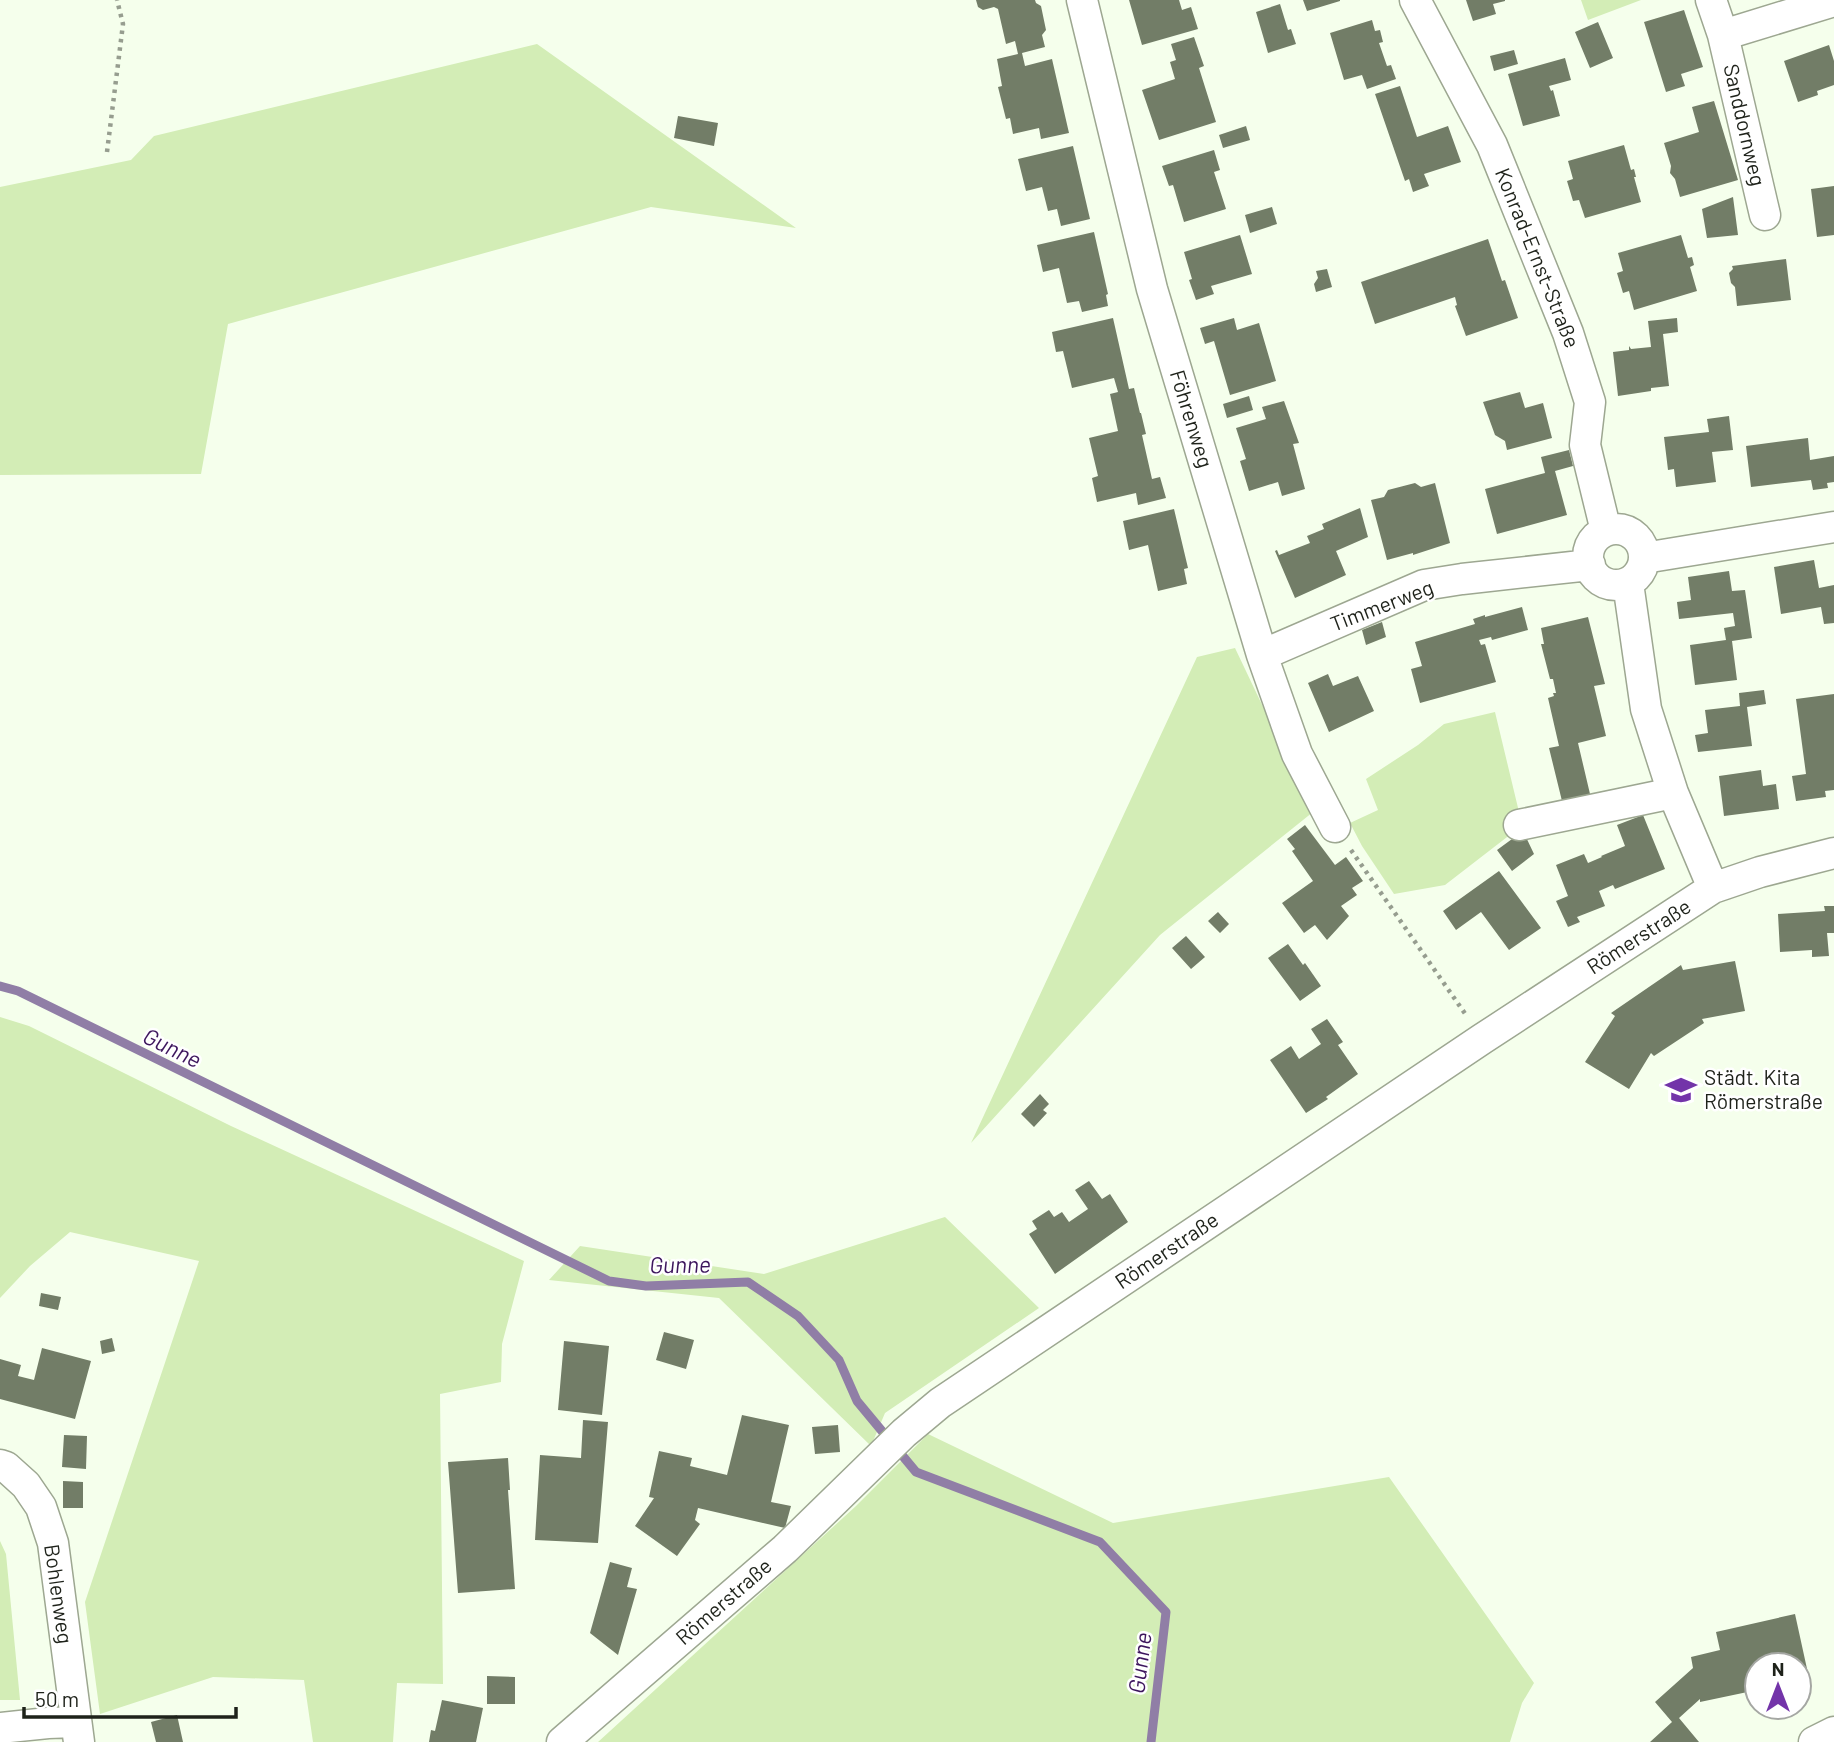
<svg xmlns="http://www.w3.org/2000/svg" width="1834" height="1742" font-family="Barlow,sans-serif">
<style>
.green{fill:#d3edb6}
.lines{fill:none;stroke-linecap:round;stroke-linejoin:round}
.stream{stroke:#907ea6;stroke-width:9}
.building{fill:#727d67}
.minor-casing{stroke:#9da791;stroke-width:33}
.path{stroke:#969d8f;stroke-width:4.5;stroke-dasharray:3.5 5;stroke-linecap:butt}
.minor{stroke:#fff;stroke-width:30}
.labels{text-anchor:middle;stroke-width:5;stroke-linejoin:round;paint-order:stroke}
.street-label{font-size:21px;fill:#1e221a;stroke:#fff}
.poi-label{font-size:21px;fill:#1e221a;stroke:#fff;text-anchor:start}
.water-label{font-size:23px;font-style:italic;fill:#3d165d;stroke:#fff}
</style>
<rect width="100%" height="100%" fill="#f5ffec"/>
<path class="green" d="M1581,0h60l-53,20z
M537,44l259,184 -145,-21 -423,117 -27,150 -201,1v-288l131,-27 23,-24z
M1235,648l78,164 -153,123 -189,208 226,-486z
M1495,712l24,100 -8,22 -66,51 -51,9 -32,-48 -12,-23 28,-13 -12,-31 52,-34 26,-21z
M0,1017l29,9 202,100 293,135 -22,83 -1,38 -61,12 3,290 -46,-1 -4,59h-80l-9,-62 -91,-3 -113,37 -15,-112 114,-341 -129,-29 -40,34 -30,32z
M945,1217l94,91 -154,105 -14,33 -152,-148 -170,-18 31,-34 184,28z
M928,1434l185,89 276,-46 145,206 -12,20 -12,39h-912l258,-236z
M0,1541l6,13 14,146h-20z"/>
<g class="lines">
<path class="stream" d="M0,986l18,5 591,290 37,5 102,-4 50,34 41,44 18,41 59,71 184,70 66,70 -15,130"/>
</g>
<path class="building" d="M976,0h59l1,3 5,3 5,24 -4,5 3,12 -23,6 3,13 27,-7 17,74 -28,6 -2,-11 -26,6 -3,-16 -4,1 -8,-32 4,-1 -5,-27 21,-5 -3,-13 -9,3 -8,-35 -4,-2 -11,3 -5,-3z
M1129,0h50l3,10 9,-3 7,22 -56,16z
M1303,0h37v1l-33,10z
M1466,0h39v1l-12,3 3,10 -23,7z
M1280,4l8,26 3,-1 5,15 -28,9 -12,-41z
M1684,10l19,57 -22,7 4,12 -19,6 -22,-70z
M1372,20l3,11 5,-1 3,12 -4,1 8,23 4,-1 5,14 -29,10 -5,-14 -18,5 -14,-47z
M1598,22l15,36 -23,10 -15,-36z
M1194,37l10,29 -5,2 17,54 -57,18 -17,-50 33,-11 -5,-17 6,-2 -5,-16z
M1829,45l5,16v24l-17,6 1,4 -20,7 -14,-41z
M1514,50l4,14 -24,7 -4,-15z
M1565,58l6,22 -22,6 2,5 2,-1 7,26 -37,10 -15,-52z
M1400,86l17,51 31,-11 13,36 -37,12 5,12 -16,6 -4,-13 -4,2 -30,-87z
M1714,101l24,79 -58,17 -5,-18 -5,-6 1,-7 -7,-23 35,-11 -7,-25z
M678,116l40,7 -4,23 -40,-8z
M1246,126l4,14 -27,8 -4,-13z
M1624,145l7,25 3,-1 2,8h-2l7,25 -56,16 -6,-18 -6,1 -6,-20 6,-2 -5,-18z
M1073,146l17,73 -29,7 -4,-17 -9,2 -6,-24 -16,4 -8,-32z
M1214,150l6,20 -6,2 12,37 -42,13 -11,-37 -4,1 -7,-20z
M1834,186v49l-17,2 -6,-48z
M1733,197l5,38 -31,3 -5,-29z
M1272,207l5,17 -27,9 -5,-18z
M1094,232l14,62 -2,1 2,11 -26,6 -3,-11 -12,2 -8,-35 -16,4 -6,-27z
M1240,235l12,39 -41,12 3,8 -18,6 -7,-20 3,-1 -8,-27z
M1681,235l7,23 4,-1 2,8 -4,2 7,24 -63,19 -5,-19 -6,2 -6,-20 6,-2 -5,-18z
M1488,239l14,42 3,-1 13,38 -52,18 -11,-30 2,-1 -2,-8 -80,27 -14,-42z
M1786,259l5,41 -54,6 -2,-19 -4,-4 -2,-10 4,-4 -1,-3z
M1327,269l5,18 -16,5 -2,-8 4,-6 -2,-7z
M1113,318l16,71 5,-1 6,25h1l5,21 -4,1 10,44 8,-2 6,21 -28,7 -2,-12 -39,9 -5,-24 6,-2 -9,-38 29,-7 -8,-37 8,-2 -4,-14 -42,10 -9,-37 -7,1 -4,-20z
M1234,318l3,12 22,-7 17,58 -46,14 -16,-54 -9,3 -5,-16z
M1677,318l1,14 -15,2 6,52 -18,2v3l-33,5 -5,-44 16,-2v-4l2,3 20,-2 -3,-26z
M1520,392l5,16 18,-5 9,35 -45,12 -2,-9 -10,-6 -12,-33z
M1249,396l4,14 -26,8 -4,-14z
M1284,401l15,42 -6,1 12,45 -23,7 -4,-14 -29,9 -9,-30 6,-2 -10,-31 30,-9 -4,-12z
M1729,416l4,34 -21,2 4,30 -40,5 -2,-18 -6,1 -4,-33 45,-5 -2,-13z
M1808,438l2,22 24,-4v26l-7,1 1,5 -15,2 -2,-10 -60,7 -5,-41z
M1569,450l4,16 -18,5 12,44 -70,19 -12,-45 60,-16 -4,-16z
M1415,483l6,4 14,-4 15,60 -37,12v-2l-26,7 -16,-60 13,-3 4,-7z
M1360,508l8,29 -32,14 10,24 -51,23 -20,-47 2,-1 2,5 31,-12 -3,-7 17,-7 -2,-5z
M1174,509l14,59 -4,1 3,15 -29,7 -10,-46 -19,5 -6,-29z
M1814,560l5,28 15,-3v38l-10,1 -3,-17 -40,7 -7,-47z
M1729,571l3,20 13,-1 7,48 -20,3 5,39 -42,5 -5,-40 36,-5 -2,-12 11,-2 -2,-13 -54,6 -2,-17 14,-2 -3,-23z
M1522,607l6,23 -36,10 -1,-3 -12,3 2,5 4,-1 11,38 -76,21 -9,-34 11,-3 -7,-24 60,-18 -2,-5 12,-4v2z
M1588,617l17,67 -11,2 12,50 -28,7 12,51 -28,7 -13,-53 10,-2 -11,-48 6,-2 -1,-3h3l-3,-14h-3l-9,-35h3l-3,-16z
M1382,622l4,15 -20,8 -4,-15z
M1328,674l5,12 25,-10 16,35 -45,21 -21,-49z
M1764,690l2,14 -19,3 5,39 -54,6 -3,-17 13,-2 -3,-23 35,-4 -1,-13z
M1834,694v96l-9,1 1,6 -30,4 -4,-25 14,-2 -10,-75z
M1761,770l2,16 13,-2 3,25 -55,7 -5,-40z
M1643,815l22,54 -50,20 -2,-4 -14,6 6,15 -28,11 3,5 -12,5 -12,-26 12,-5 -12,-31 28,-11 4,9 14,-6 -1,-1 24,-10 -8,-21z
M1305,825l30,40 11,-8 17,24 -11,7 5,7 -16,11 8,10 -22,24 -12,-15 -11,8 -22,-30 31,-22 -21,-30 3,-2 -8,-10z
M1523,831l11,23 -22,17 -15,-21z
M1499,871l42,57 -32,22 -28,-38 -25,18 -13,-19z
M1824,906h10v27h-7l2,23 -17,1v-7l-32,2 -2,-38 47,-3z
M1218,912l11,12 -9,9 -12,-12z
M1186,936l19,21 -14,12 -19,-21z
M1288,944l15,21 2,-2 16,23 -21,15 -32,-43z
M1735,961l10,50 -43,8 2,4 -50,33 -3,-3 -22,36 -44,-27 30,-46 -4,-3 70,-48 2,5z
M1327,1019l16,23 -5,3 20,29 -32,23 2,2 -22,14 -36,-53 21,-14 8,13 22,-15 -10,-15z
M1040,1094l9,10 -6,6 4,3 -13,14 -13,-13z
M1089,1181l13,18 8,-5 18,28 -73,52 -26,-40 8,-5 -5,-8 17,-11 5,7 8,-5 7,10 19,-13 -13,-19z
M41,1293l20,4 -3,13 -19,-4z
M664,1332l30,8 -8,29 -30,-9z
M112,1338l3,13 -13,3 -2,-13z
M564,1341l45,5 -7,69 -44,-5z
M42,1348l49,13 -16,58 -75,-20v-40l21,6 -3,11 16,4z
M742,1415l47,10 -18,77 20,4 -6,22 -87,-20 -3,12 5,4 -23,32 -42,-30 19,-28 -5,-1 10,-46 33,7 -2,8 37,9z
M583,1420l25,2 -10,121 -63,-3 5,-85 41,3z
M838,1425l2,27 -25,2 -3,-27z
M64,1435l23,1 -1,33 -24,-2z
M508,1458l2,32h-2l7,99 -57,4 -10,-131z
M63,1481l20,1v26h-20z
M610,1562l22,6 -5,19 10,2 -19,66 -28,-22z
M1795,1614l14,64 -10,2v-15h-42v25l-57,12v-3l-21,19 20,24h-49l22,-20 -17,-20 38,-34 -2,-11 29,-7 -4,-18z
M487,1676l28,1v27h-28z
M442,1700l41,8 -7,34h-47l2,-12 4,1z
M177,1715l6,27h-27l-5,-20z"/>
<g class="lines">
<defs>
<path id="minor" d="M1082,0l70,289 110,366 35,99 38,73
M1415,0l77,145 76,188 22,69 -5,43 21,86
M1711,0l12,35
M1765,215l-42,-180 111,-34
M1588 557a28 28 0 1 1 56 0a28 28 0 1 1-56 0Z
M1644,558l190,-31
M1628,583l18,126 27,84 40,95
M1262,655l162,-70 38,-6 128,-14
M1519,825l154,-32
M0,1465l6,2 20,18 15,22 12,36 26,199
M0,1728l48,-5 28,-1
M562,1742l223,-193 119,-116 36,-30 542,-364 231,-151 47,-16 74,-19
M1814,1742l20,-10"/>
</defs>
<use href="#minor" class="minor-casing"/>
<path class="path" d="M107,152l16,-128 -6,-24
M1351,850l115,165"/>
<use href="#minor" class="minor"/>
</g>
<defs>
<symbol id="school-bare" viewBox="-9 -9 18 18"><path d="M0-5L7-2L0 1L-7-2ZM-4 1L0 2.5L4 1V4Q0 6-4 4Z" fill="#7334a9" stroke="#fff" stroke-width="2.5" paint-order="stroke"/></symbol>
</defs>
<g fill-rule="evenodd">
<use href="#school-bare" x="1659" y="1068" width="44" height="44"/>
</g>
<g class="labels">
<g class="street-label">
<text transform="translate(1744 125) rotate(77)" y="7">Sanddornweg</text>
<text transform="translate(1537 258) rotate(68)" y="7">Konrad-Ernst-Straße</text>
<text transform="translate(1191 419) rotate(73)" y="7">Föhrenweg</text>
<text transform="translate(1382 606) rotate(-21)" y="7">Timmerweg</text>
<text transform="translate(1639 937) rotate(-33)" y="7">Römerstraße</text>
<text transform="translate(1167 1251) rotate(-34)" y="7">Römerstraße</text>
<text transform="translate(58 1594) rotate(82)" y="7">Bohlenweg</text>
<text transform="translate(724 1602) rotate(-41)" y="7">Römerstraße</text>
</g>
<g class="poi-label">
<text x="1704" y="1085">Städt. Kita<tspan x="1704" dy="24">Römerstraße</tspan></text>
</g>
<g class="water-label">
<text transform="translate(172 1048) rotate(26)" y="8">Gunne</text>
<text transform="translate(680 1265) rotate(-1)" y="8">Gunne</text>
<text transform="translate(1140 1663) rotate(-83)" y="8">Gunne</text>
</g>
</g>
<g transform="translate(1778 1686)"><circle r="33" fill="#ffffff" stroke="#a5a7a3" stroke-width="2"/>
<path d="M0-5L12 26L0 18L-12 26Z" fill="#7334a9"/>
<text y="-10" font-size="19" font-weight="bold" text-anchor="middle" fill="#1e221a">N</text>
</g>
<path d="M24 1707v10h212v-10" fill="none" stroke="#1e221a" stroke-width="3.5"/>
<text x="35" y="1707" font-size="21" fill="#1e221a" stroke="#ffffff" stroke-width="5" paint-order="stroke">50 m</text>
</svg>
